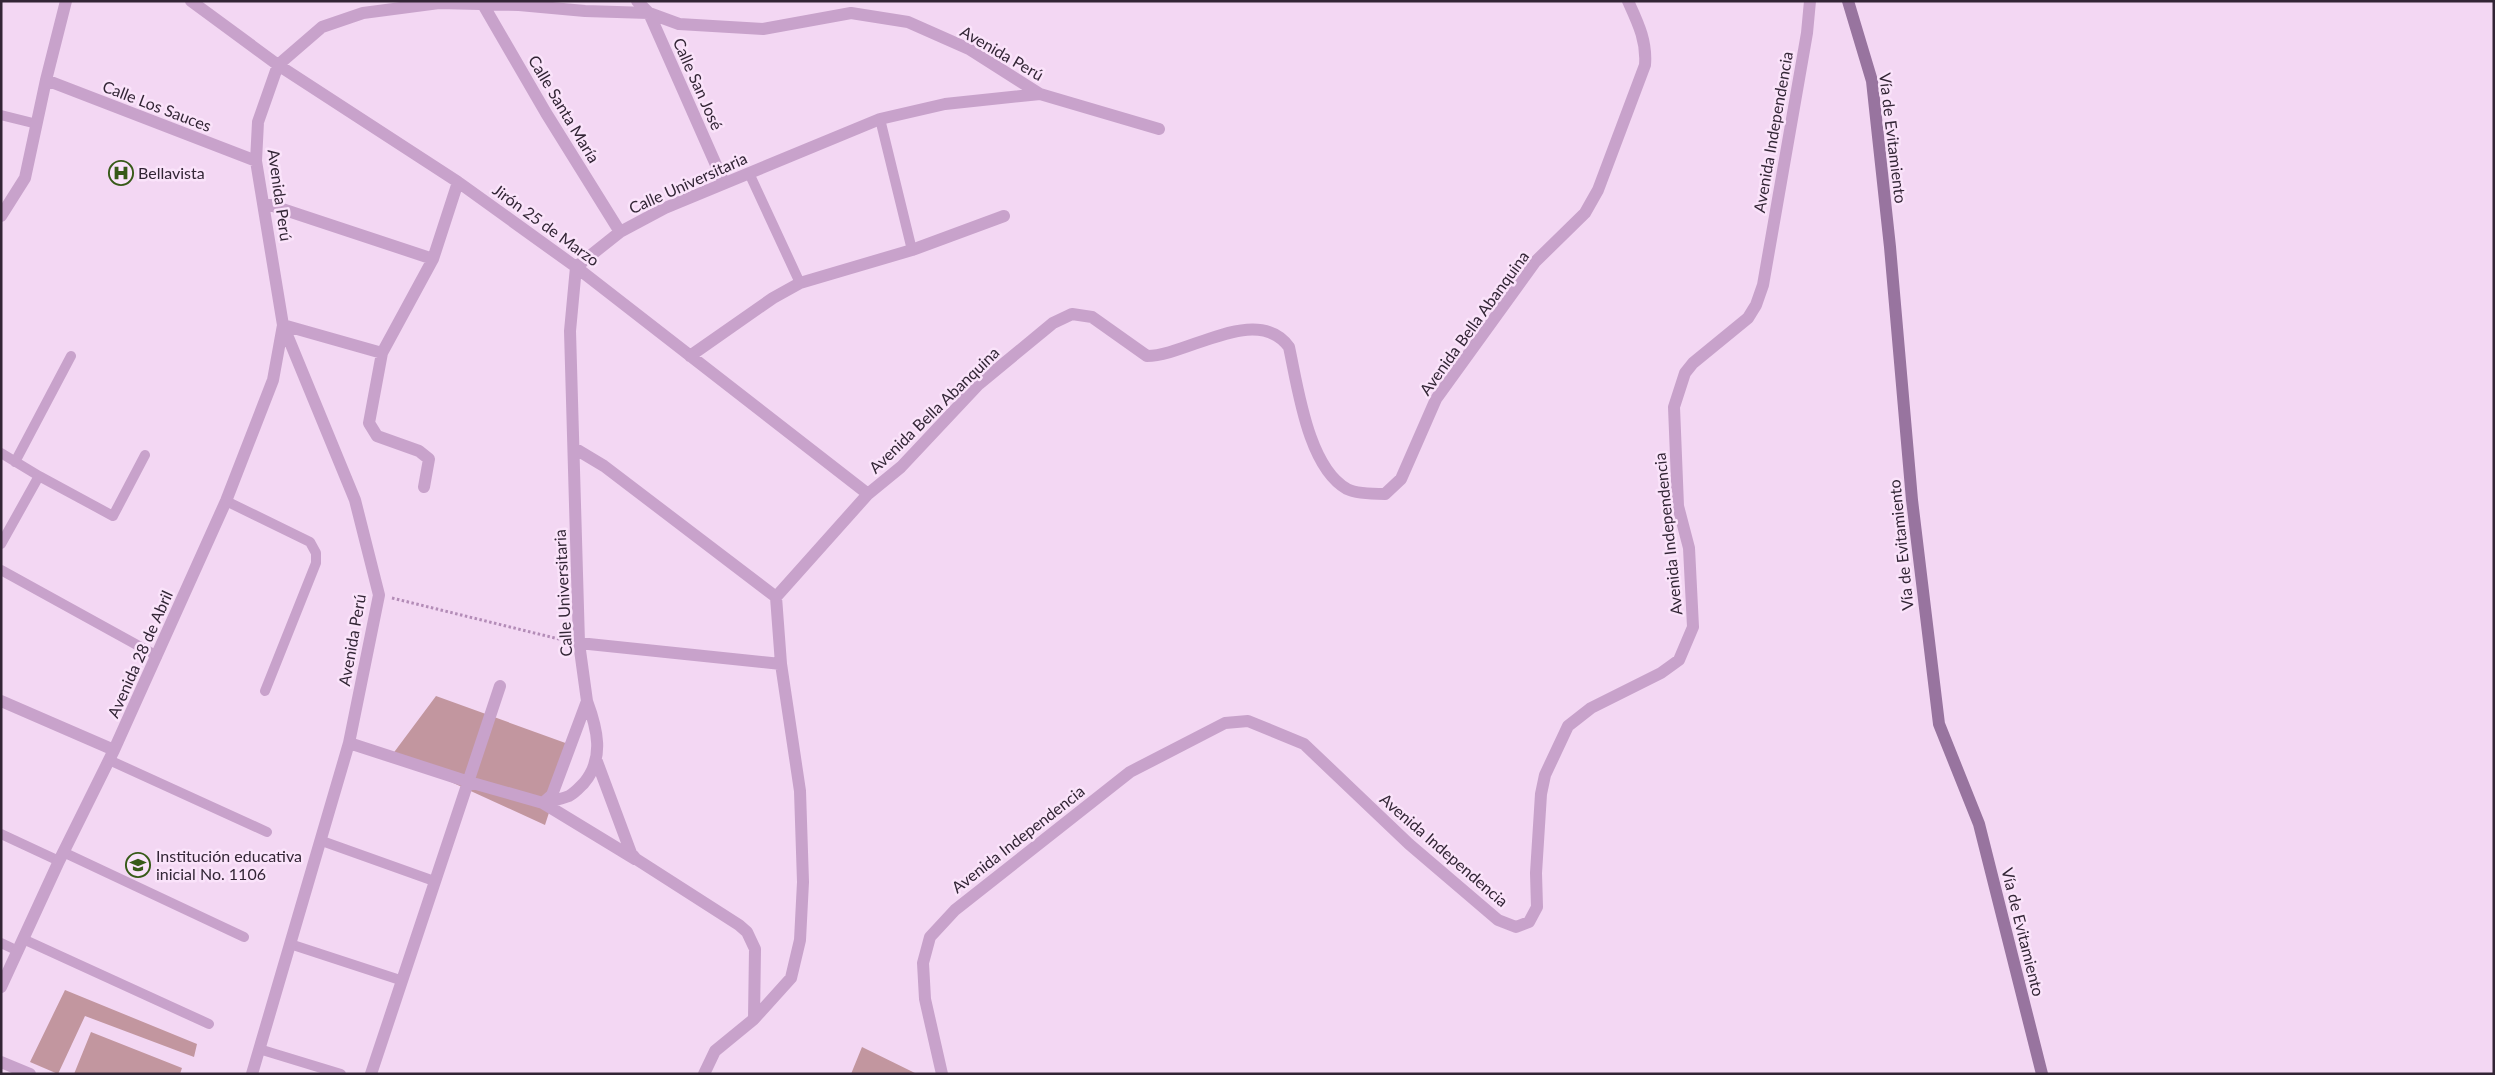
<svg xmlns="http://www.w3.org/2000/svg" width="2495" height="1075" font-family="Lato,sans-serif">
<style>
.green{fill:#c2969f}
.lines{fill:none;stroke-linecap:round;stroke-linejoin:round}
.path{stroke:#b38cb7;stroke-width:3;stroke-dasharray:2.5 2.5;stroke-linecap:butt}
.service{stroke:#c8a2cb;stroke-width:10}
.minor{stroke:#c8a2cb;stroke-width:12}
.secondary{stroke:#98749f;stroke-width:12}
.labels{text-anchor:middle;stroke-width:5;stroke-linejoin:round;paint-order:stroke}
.street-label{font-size:16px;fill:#322535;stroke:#fae3fa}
.poi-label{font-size:16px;fill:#322535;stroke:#fae3fa;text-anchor:start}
</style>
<rect width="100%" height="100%" fill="#f3d7f3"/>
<path class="green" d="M436,696l135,49 -26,80 -153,-70z
M65,990l132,54 -3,13 -109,-41 -27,58 -28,-12z
M91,1032l91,36 -2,6h-106z
M862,1047l55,27h-66z"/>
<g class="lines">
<path class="path" d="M392,598l171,42"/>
<path class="service" d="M1,115l36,9
M880,119l32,131
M749,173l51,110
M1,453l38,23 -38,68
M15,462l56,-106
M39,476l74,40 32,-61
M226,501l84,41 6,11v10l-51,128
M1,570l156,86
M109,760l158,72
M1,834l58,27
M322,841l112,40
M63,852l181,85
M23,939l186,85
M1,943l17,8
M290,944l110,36
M259,1049l82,25"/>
<path class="minor" d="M191,1l87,64 180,117 118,85 292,227
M481,1l65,112 74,119
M637,1l12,12 75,170
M46,80l210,81
M264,203l169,56
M1,216l24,-38 21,-98 20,-79
M283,325l99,28
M690,356l83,-58 27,-15 112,-33 92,-34
M574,448l30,18 172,131
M424,487l5,-28 -10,-8 -42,-15 -8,-13 13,-70 51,-94 25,-77
M579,643l202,21
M1,701l113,49
M587,701c10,27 18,57 -3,82 -4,4 -9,10 -15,13 -8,3 -18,5 -26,7l92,56
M349,743l120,39 74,21 9,-8 35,-94 -8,-58 -9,-312 6,-64 44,-35 45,-24 215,-89 65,-15 95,-10
M596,759l35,94 5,6 103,66 8,7 8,17 -1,70
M1,987l58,-126 55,-111 112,-249 47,-121 10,-55
M1,1062l29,12
M252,1074l97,-331 30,-148 -24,-95 -72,-175 -27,-164 2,-39 20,-57 44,-38 41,-14 76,-10 80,2 66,6 64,2 30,11 84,5 88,-16 57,9 61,27 71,45 119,35
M371,1074l129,-388
M704,1074l11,-23 39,-32 37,-41 9,-38 3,-58 -3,-91 -19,-127 -5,-67 92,-103 33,-27 78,-83 74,-61 19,-9 20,3 55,39c40,0 110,-53 142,-9 9,41 19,120 58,142 10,5 27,5 38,5l16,-15 35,-80 99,-137 50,-49 13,-23 47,-125c2,-24 -7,-42 -17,-64
M942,1074l-17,-75 -2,-36 7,-26 25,-27 175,-138 95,-49 23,-2 56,23 105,100 89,76 18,7 13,-5 8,-15 -1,-34 5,-79 4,-19 23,-49 23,-18 70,-35 18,-13 14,-33 -4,-79 -11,-42 -4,-99 11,-34 8,-10 55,-45 8,-13 7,-20 44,-252 3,-32"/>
<path class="secondary" d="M1848,1l24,80 18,166 22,253 27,224 40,100 63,250"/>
</g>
<defs>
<symbol id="hospital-ring" viewBox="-11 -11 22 22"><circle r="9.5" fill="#fae3fa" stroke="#375a18" stroke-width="1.5"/><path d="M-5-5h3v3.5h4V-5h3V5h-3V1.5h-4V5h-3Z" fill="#375a18"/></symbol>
<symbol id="school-ring" viewBox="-11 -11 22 22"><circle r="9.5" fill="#fae3fa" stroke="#375a18" stroke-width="1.5"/><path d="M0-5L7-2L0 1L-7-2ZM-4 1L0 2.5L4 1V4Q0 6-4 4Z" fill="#375a18"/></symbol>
</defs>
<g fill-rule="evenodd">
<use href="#hospital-ring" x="107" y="159" width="28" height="28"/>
<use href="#school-ring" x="124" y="851" width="28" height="28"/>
</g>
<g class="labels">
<g class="street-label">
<text transform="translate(1002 53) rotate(30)" y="6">Avenida Perú</text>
<text transform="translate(698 84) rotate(66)" y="6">Calle San José</text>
<text transform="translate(157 106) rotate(21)" y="6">Calle Los Sauces</text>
<text transform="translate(564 109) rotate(59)" y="6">Calle Santa María</text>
<text transform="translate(1773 132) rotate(-80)" y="6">Avenida Independencia</text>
<text transform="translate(1893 138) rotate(83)" y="6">Vía de Evitamiento</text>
<text transform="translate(688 183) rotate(-24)" y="6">Calle Universitaria</text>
<text transform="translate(280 195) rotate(82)" y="6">Avenida Perú</text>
<text transform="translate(546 225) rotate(36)" y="6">Jirón 25 de Marzo</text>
<text transform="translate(1474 323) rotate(-54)" y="6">Avenida Bella Abanquina</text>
<text transform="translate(934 410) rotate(-44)" y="6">Avenida Bella Abanquina</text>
<text transform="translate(1668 534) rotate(-96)" y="6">Avenida Independencia</text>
<text transform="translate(1901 545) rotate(-96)" y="6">Vía de Evitamiento</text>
<text transform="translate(563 593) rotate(-93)" y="6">Calle Universitaria</text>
<text transform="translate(352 640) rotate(-80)" y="6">Avenida Perú</text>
<text transform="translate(140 654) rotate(-66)" y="6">Avenida 28 de Abril</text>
<text transform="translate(1018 839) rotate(-38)" y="6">Avenida Independencia</text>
<text transform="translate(1444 850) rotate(41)" y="6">Avenida Independencia</text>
<text transform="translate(2023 932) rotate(76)" y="6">Vía de Evitamiento</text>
</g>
<g class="poi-label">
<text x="138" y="179">Bellavista</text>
<text x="156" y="862">Institución educativa<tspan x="156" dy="18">inicial No. 1106</tspan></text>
</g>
</g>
<rect width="2495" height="1075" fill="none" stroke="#322535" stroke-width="5"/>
</svg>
